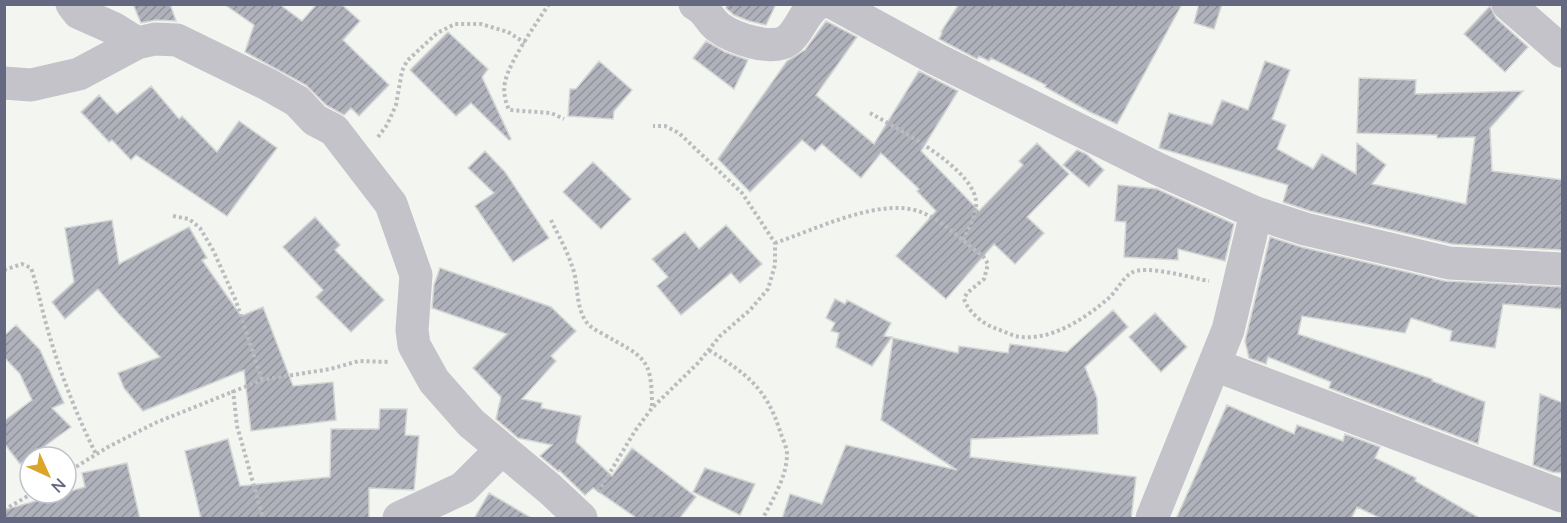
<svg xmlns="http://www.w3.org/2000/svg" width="1567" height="523" font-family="Lato,sans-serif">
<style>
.building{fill:url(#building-hatch);stroke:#d5d6d4;stroke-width:1.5}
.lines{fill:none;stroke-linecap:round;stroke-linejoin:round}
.path{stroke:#bcbcc0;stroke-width:4;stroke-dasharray:3 3;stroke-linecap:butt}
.minor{stroke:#c3c3c9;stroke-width:33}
</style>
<defs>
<pattern id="building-hatch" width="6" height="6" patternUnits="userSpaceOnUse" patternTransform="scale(1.5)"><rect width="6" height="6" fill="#afb1bb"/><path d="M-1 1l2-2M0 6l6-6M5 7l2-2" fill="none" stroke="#92949d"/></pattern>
</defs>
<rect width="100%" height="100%" fill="#f3f5f1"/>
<path class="building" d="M133,4h37l6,17 -20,-1 -15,3z
M224,4h55l23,17 15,-17h24l19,17 -17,19 46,45 -30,31 -8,-8 -7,7 -18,-10 -20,-20 -61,-33 9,-27z
M727,4h49l-10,21 -17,-4 -15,-6 -8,-7z
M959,4h223l-65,120 -27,-12 -45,-25 1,-2 -55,-27 -2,3 -10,-5 -2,3 -38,-20 3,-6 -1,-1z
M1199,4h23l-8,25 -20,-6z
M1490,6l6,12 32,29 -23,25 -41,-38z
M826,21l31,16 -41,58 58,49 45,-73 39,20 -37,60 58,60 44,-46 -4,-4 18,-18 32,31 -42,43 17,16 -29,31 -21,-20 -48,55 -50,-43 40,-45 -19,-20 2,-2 -38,-36 -20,25 -39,-34 -7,7 -13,-11 -52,52 -32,-33 69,-98 18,-11z
M448,32l40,37 -6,8 29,62 -2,1 -38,-37 -15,13 -46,-46z
M706,41l19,11 23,8 -14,29 -41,-31z
M599,61l33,29 -18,21 -1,8 -45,-3 2,-27h6z
M1265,61l25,9 -18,49 14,6 -9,24 36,20 9,-15 34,20 1,-31 29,22 -14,19 94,20 9,-67 -38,1v-3l-80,-2 2,-55 57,2 -1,14 108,-3 -33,37 2,43 71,9v70l-111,-6 -142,-33 -27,-9 5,-17 -129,-37 10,-35 43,12 10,-25 26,10z
M151,86l28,33 3,-3 35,36 22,-31 38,27 -50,68 -91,-61 -5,5 -19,-20 -3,2 -28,-30 18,-17 18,19z
M1077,150l9,4 18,16 -15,17 -26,-22z
M485,151l20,21 44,66 -36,24 -38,-56 19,-13 -26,-25z
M593,162l38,37 -30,30 -38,-37z
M1118,185l39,4 77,35 -9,37 -47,-12v11l-54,-3 2,-35 -11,-1z
M315,217l25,28 -5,5 49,50 -33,32 -35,-35 7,-7 -40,-43z
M112,220l7,44 70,-37 18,31 -5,2 39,56 22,-9 30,79 40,-4 3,38 -85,11 -7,-61 -101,41 -19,-23 -6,-15 42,-16 -42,-44 -20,-24 -33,30 -13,-17 22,-20 -9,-54z
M726,225l36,39 -22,19 -9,-10 -50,42 -24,-29 11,-9 -16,-18 33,-27 14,17z
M1270,237l31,10 144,34 118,6v22l-60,-5 -8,44 -45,-7 2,-10 -41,-13 -6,15 -103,-17 -4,18 134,45v2l53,21 -7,42 -149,-56 2,-6 -63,-25 -2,7 -17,-6 -4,-17z
M440,268l111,39 25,24 -25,25 5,5 -34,38 20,4 -1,5 40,8 -5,26 36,34 20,-28 64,49 -17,22h-41l-45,-31 -8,7 -26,-25 -1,1 -18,-15 12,-11 -34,-7 -22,-19 5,-22 -28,-29 34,-34 -75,-26 2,-23z
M835,299l10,5 2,-4 44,23 -7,13 8,1 -20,29 -36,-19 3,-14 -8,-2 4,-8 -9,-5z
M1113,310l15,17 -43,40 12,31 1,36 -127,5 -1,18 166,20 -5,42h-349l8,-25 32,10 24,-59 111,25 -76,-50 12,-82 65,15 1,-7 49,7 2,-9 57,8z
M1155,313l32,34 -26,25 -32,-35z
M16,325l24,25 24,53 -12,5 19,19 -51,37 -16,-21v-22l28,-21 -12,-26 -16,-17v-21z
M1540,394l23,9v70l-11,-1 -19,-7z
M1227,405l67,29 3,-9 46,16 2,-7 35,13 -5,11 41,20 -1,3 66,38h-99l-25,-12 -6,12h-175z
M380,409h27l-2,26 14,1 -5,54 -45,-2v31h-168l-16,-68 43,-12 12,47 90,-9 1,-48h48z
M127,463l13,56h-136v-9l81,-23 -3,-14z
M705,468l50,16 -15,31 -47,-23z
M489,493l44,26h-59z"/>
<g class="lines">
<path class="path" d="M549,4c-13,20 -39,56 -44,78 -2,10 0,18 4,28l42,3 13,6
M870,113c26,15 111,58 106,94 -1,12 -9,24 -14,35
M378,137l9,-12 9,-20 6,-34 5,-10 30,-28 18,-9h26l27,8 17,11
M173,216l16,3 11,9 13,22 23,51 26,79
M551,220c7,15 16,30 21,46 7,18 3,37 13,54 4,7 11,10 18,14 41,24 49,22 49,73
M775,243c40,-13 108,-48 148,-30 22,9 41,30 60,43l5,8 -4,15 -17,14 -3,6c5,14 19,25 33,30 6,2 12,5 18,7 34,7 70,-17 95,-39 7,-7 13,-19 21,-24 14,-9 61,5 78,8
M4,270l18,-6 9,4c7,20 10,39 16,59 12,43 29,87 49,127
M709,350c37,24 57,37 71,81 2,7 7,16 7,23 0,22 -14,45 -24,64
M233,390l4,36 26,92
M66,473l42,-26 47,-24 107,-43 68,-11 29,-8 31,1
M598,492l37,-61 17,-23 46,-45 22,-27 30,-26 18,-21 7,-24v-22l-33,-50 -63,-60 -14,-7h-12
M4,510l29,-17"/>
<path class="minor" d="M72,4l7,9 34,15 24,15
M695,4c13,7 13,15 23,23 15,11 54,25 70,13 12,-9 15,-27 29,-36
M835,4l99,54 224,111 98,44 49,16 144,34 113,6
M1508,4l54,47
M4,83l27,2 48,-11 58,-31 18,-4 22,1 90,44 30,17 18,19 19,10 57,74 25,71 -4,55 2,15 20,36 37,42 79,66 31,29
M1215,365l347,131
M399,518l64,-30 39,-39
M1152,518l76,-188 28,-117"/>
</g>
<rect width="1567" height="523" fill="none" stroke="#656881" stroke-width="12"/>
<g transform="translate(48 475) rotate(135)"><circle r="28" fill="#ffffff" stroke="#c1c3cd" stroke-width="1.5"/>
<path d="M0-4.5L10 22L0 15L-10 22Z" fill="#dba52a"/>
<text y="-9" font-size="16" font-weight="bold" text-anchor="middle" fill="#656881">N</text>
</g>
</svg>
